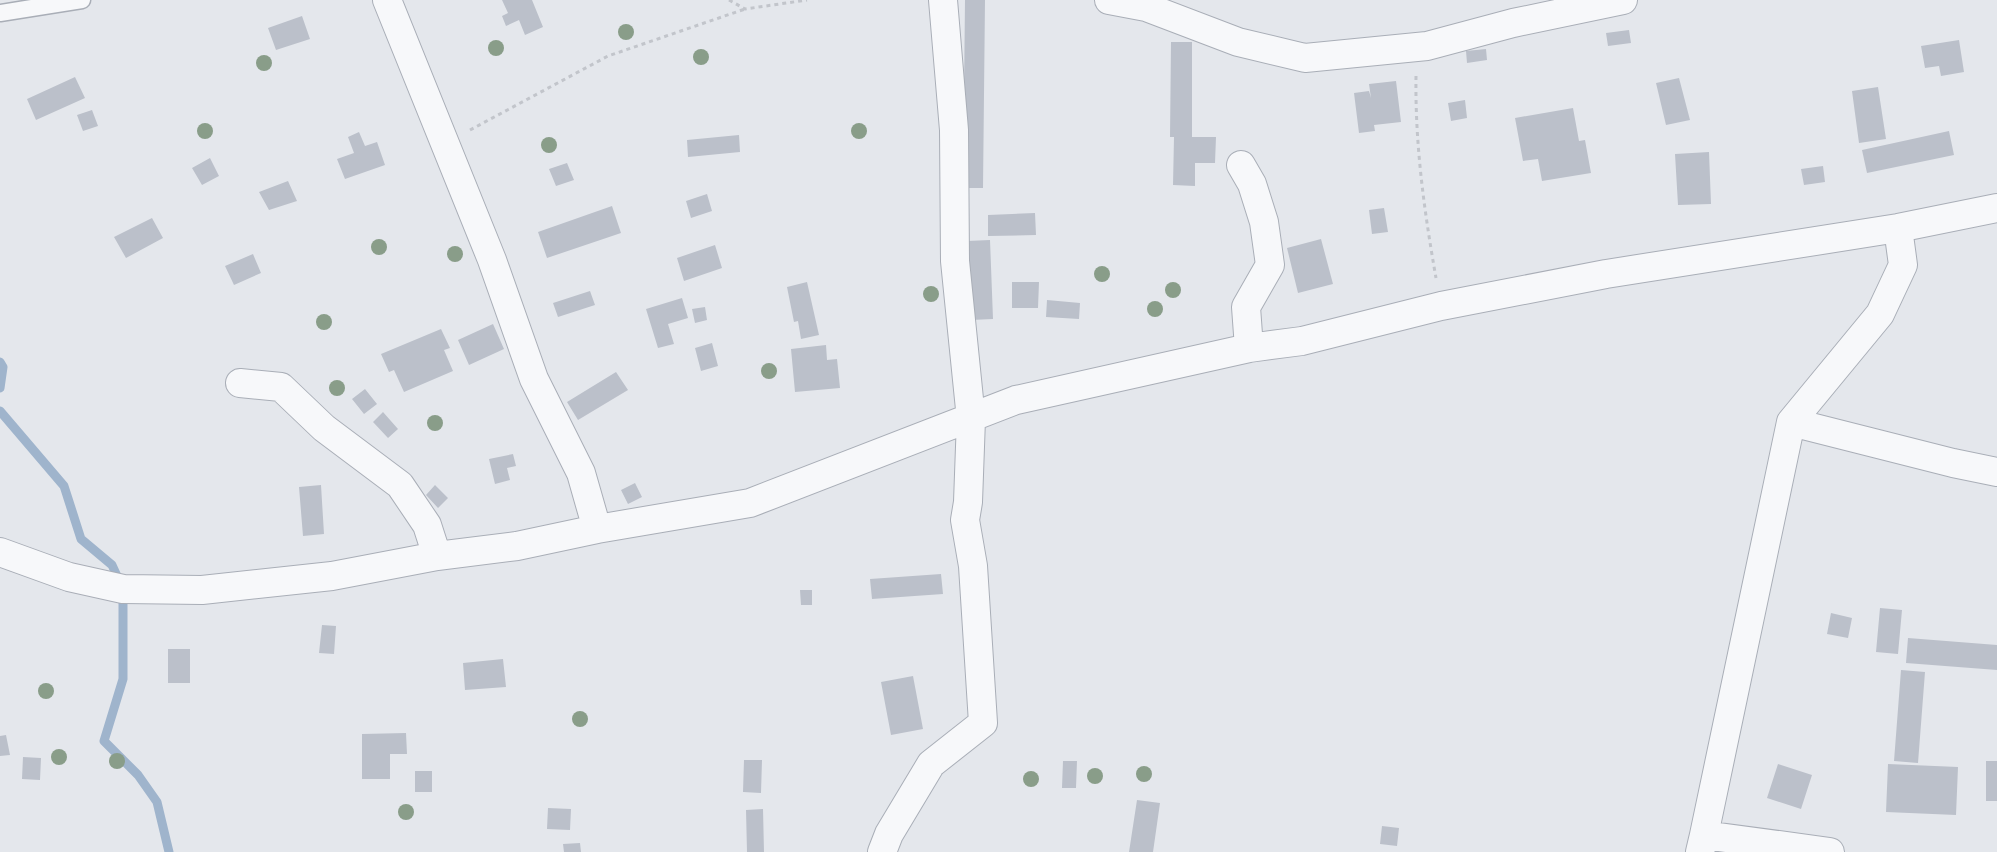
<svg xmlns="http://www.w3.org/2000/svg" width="1997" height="852" font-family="Manrope,sans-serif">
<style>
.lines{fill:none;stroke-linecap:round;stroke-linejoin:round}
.stream{stroke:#9fb4cc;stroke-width:9}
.building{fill:#bbc0ca}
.lane-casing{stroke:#a9aeb7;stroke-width:19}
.street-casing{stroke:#a9aeb7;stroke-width:30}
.path{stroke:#c2c5cb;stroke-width:3;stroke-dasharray:4 4;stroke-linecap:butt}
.lane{stroke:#f7f8fa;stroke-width:16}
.street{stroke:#f7f8fa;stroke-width:28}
.tree{fill:#899d89}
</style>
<rect width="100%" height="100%" fill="#e4e7ec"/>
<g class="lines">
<path class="stream" d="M0,362l3,5 -3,21
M0,411l64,75 17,53 31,26 11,24v90l-19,62 34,34 19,27 12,50"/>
</g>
<path class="building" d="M502,0h30l11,27 -18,8 -6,-15 -13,6 -4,-10 6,-3z
M965,0h20l-2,188h-20z
M302,16l8,23 -34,11 -8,-22z
M1629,30l2,13 -23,3 -2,-13z
M1959,40l5,32 -23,4 -2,-10 -14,2 -4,-22z
M1171,42h21v95h24l-1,26h-20v23l-22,-1 1,-48h-4z
M1486,49l1,11 -20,3 -1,-12z
M75,77l10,21 -49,22 -9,-21z
M1679,78l11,42 -24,5 -10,-42z
M1396,81l5,41 -27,3 1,6 -16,2 -5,-40 15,-2 2,7 -2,-14z
M1878,87l8,52 -27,4 -7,-52z
M1465,100l2,18 -16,3 -3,-18z
M1573,108l6,33 6,-1 6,33 -49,8 -4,-22 -15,2 -8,-43z
M92,110l6,16 -15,5 -6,-16z
M1949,131l5,24 -87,18 -5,-23z
M359,132l6,14 12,-4 8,23 -40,14 -8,-20 17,-6 -6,-16z
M739,135l1,17 -52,5 -1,-17z
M1709,152l2,52 -33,1 -3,-51z
M210,158l9,18 -17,9 -10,-17z
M567,163l7,17 -18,6 -7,-17z
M1823,166l2,16 -21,3 -3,-16z
M288,181l9,20 -28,9 -10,-18z
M707,194l5,17 -21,7 -5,-17z
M612,206l9,27 -74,25 -9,-26z
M1384,208l4,24 -16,2 -3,-24z
M1035,213l1,22 -48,1v-21z
M152,218l11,20 -37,20 -12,-21z
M1321,239l12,45 -35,9 -11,-45z
M990,240l3,79 -22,1 -4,-79z
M715,245l7,23 -38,13 -7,-23z
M253,254l8,19 -27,12 -9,-19z
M807,282l12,53 -18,4 -3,-18 -4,1 -7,-35z
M1012,282h27l-1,26h-26z
M590,291l5,14 -37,12 -5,-14z
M682,298l6,20 -20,6 6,20 -16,4 -12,-39z
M1047,300l33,3 -1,16 -33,-2z
M705,307l2,13 -12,3 -3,-14z
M493,324l11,25 -35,16 -11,-25z
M441,329l9,19 -6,2 9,21 -49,21 -10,-22 -5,2 -8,-18z
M712,343l6,23 -17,5 -6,-23z
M826,345l1,15 10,-1 3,29 -45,4 -4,-43z
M616,372l12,18 -50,30 -11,-18z
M365,389l12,15 -13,10 -12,-15z
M383,412l15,17 -10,9 -15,-16z
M513,454l3,12 -9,2 3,12 -15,4 -6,-25z
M635,483l7,14 -14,7 -7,-14z
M321,485l3,49 -21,2 -4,-49z
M435,485l13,13 -10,10 -12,-13z
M941,574l2,20 -71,5 -2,-20z
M800,590h12v15h-11z
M1880,608l22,2 -4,44 -22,-2z
M1831,613l21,5 -4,20 -21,-4z
M322,625l14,1 -2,28 -15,-1z
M1908,638l89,7v25l-91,-7z
M168,649h22v34h-22z
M503,659l3,28 -41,3 -2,-27z
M1901,670l24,2 -7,91 -24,-2z
M913,676l10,53 -32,6 -10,-53z
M406,733l1,21h-17v25h-28v-45z
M6,735l4,20 -10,1v-20z
M23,757l18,1 -1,22 -18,-1z
M744,760h18l-1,33 -18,-1z
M1063,761h14l-1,27h-14z
M1986,761h11v40h-11z
M1778,764l34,11 -11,34 -34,-11z
M1888,764l70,3 -2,48 -70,-3z
M415,771h17v21h-17z
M1137,800l23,3 -7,49h-24z
M548,808l23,1 -1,21 -23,-1z
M763,809l1,43h-17l-1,-42z
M1382,826l17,2 -2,18 -17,-2z
M580,843l1,9h-17l-1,-8z"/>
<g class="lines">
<defs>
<path id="lane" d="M0,13l82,-13"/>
<path id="street" d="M387,0l105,260 42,119 47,94 16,56
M1109,0l37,7 92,35 67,16 122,-12 86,-23 110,-23
M1241,165l11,19 12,38 6,43 -24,42 3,41
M240,383l41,4 43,41 76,57 27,40 10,31
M1791,422l162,41 44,9
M0,552l69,25 54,12 79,1 130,-14 105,-20 80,-10 80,-17 153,-26 266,-103 233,-52 53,-7 139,-35 165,-32 292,-46 99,-20
M1704,835l87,-413 89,-108 23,-49 -5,-37
M882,852l7,-18 42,-70 52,-41 -10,-157 -8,-46 3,-18 3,-83 -16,-158 -1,-131 -11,-130
M1700,852l4,-17 126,17"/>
</defs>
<use href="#lane" class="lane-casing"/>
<use href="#street" class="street-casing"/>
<path class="path" d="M729,0l16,9 62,-9
M1416,76c-1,68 8,134 20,202
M470,130l138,-74 137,-47"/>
<use href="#lane" class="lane"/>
<use href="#street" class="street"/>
</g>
<g class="tree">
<circle cx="626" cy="32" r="8"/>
<circle cx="496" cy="48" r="8"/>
<circle cx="701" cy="57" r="8"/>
<circle cx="264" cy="63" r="8"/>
<circle cx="205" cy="131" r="8"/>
<circle cx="859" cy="131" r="8"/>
<circle cx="549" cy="145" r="8"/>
<circle cx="379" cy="247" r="8"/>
<circle cx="455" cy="254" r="8"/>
<circle cx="1102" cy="274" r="8"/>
<circle cx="1173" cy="290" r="8"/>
<circle cx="931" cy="294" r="8"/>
<circle cx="1155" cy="309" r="8"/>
<circle cx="324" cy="322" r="8"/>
<circle cx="769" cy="371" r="8"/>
<circle cx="337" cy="388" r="8"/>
<circle cx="435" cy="423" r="8"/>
<circle cx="46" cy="691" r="8"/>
<circle cx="580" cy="719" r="8"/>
<circle cx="59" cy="757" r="8"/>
<circle cx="117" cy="761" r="8"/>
<circle cx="1144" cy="774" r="8"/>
<circle cx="1095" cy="776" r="8"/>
<circle cx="1031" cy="779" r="8"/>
<circle cx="406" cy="812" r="8"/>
</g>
</svg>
